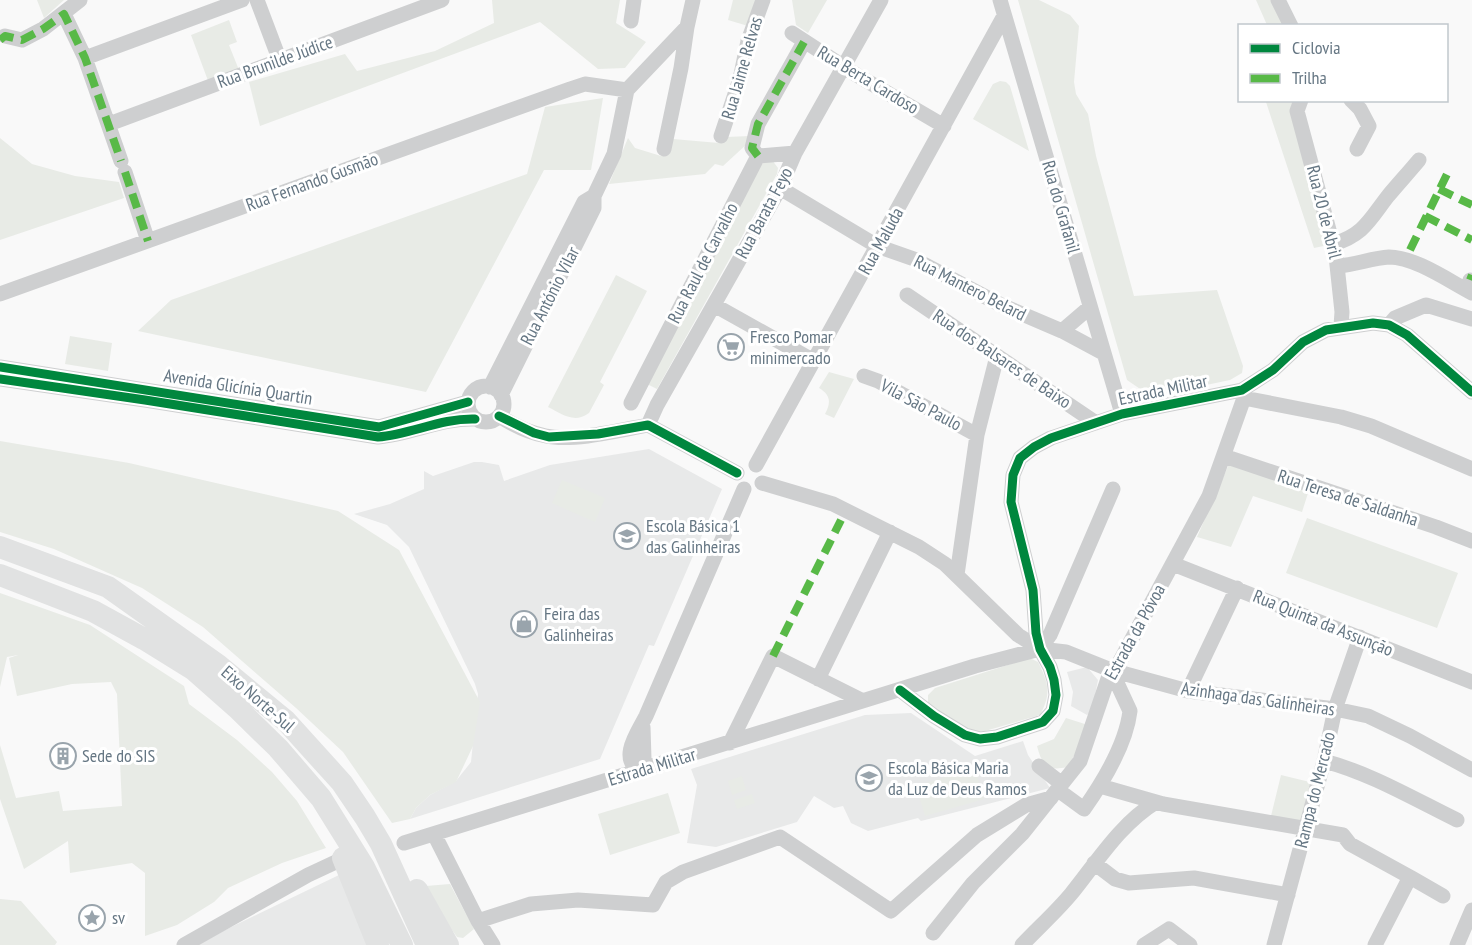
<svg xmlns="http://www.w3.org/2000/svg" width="1472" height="945" font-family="'PT Sans Narrow',sans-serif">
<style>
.built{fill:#e8e9e9}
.green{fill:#e8ebe6}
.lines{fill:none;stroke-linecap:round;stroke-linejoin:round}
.minor{stroke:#cecfd0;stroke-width:15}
.highway{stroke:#e1e2e2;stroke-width:22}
.quiet{stroke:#58b947;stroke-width:8;stroke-dasharray:15 8;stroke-linecap:butt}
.cycleway-casing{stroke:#fff;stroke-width:13}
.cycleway{stroke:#00873e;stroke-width:9}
.labels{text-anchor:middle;stroke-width:6;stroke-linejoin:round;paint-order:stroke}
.street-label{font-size:18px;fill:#657683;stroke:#fff}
.poi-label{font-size:18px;fill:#657683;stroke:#fff;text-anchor:start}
</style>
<rect width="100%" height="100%" fill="#f9f9f9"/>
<path class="built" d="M649,449l73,40 -68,157 -5,-1 -49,114 -190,60 6,-11 14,-13 26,-14 15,-19 7,-68 -3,-10 -66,-137 -22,-22 -33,-11 36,-10 34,-15v-18l9,5 41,-14h8l17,3 5,16 46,-16z
M1087,667l11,13 -6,31 -5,4 -16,-9 2,-14 -6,-20z
M911,713l64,43 48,-15 5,14 22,33 -129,33 -3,-3 -50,13 -17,-8 -8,-17 -9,2 -20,-12 -17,26 -81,25 -29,-4 10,-58 -6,-16 174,-54z
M339,875l31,70h-172l27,-15z"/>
<path class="green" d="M37,0h27l-20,18z
M492,0h128l-4,23 30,19 -21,26 -27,1 -58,-47 -280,104 -11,-44 96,-28 12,17 78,-20 59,-28z
M733,0h24l-9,26 -20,-6z
M792,0h35l-19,33 -12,-8z
M1018,0h21l31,15 9,11 -5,56 2,12 12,20 8,42 38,140 83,-6 26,76 -1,7 -12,7 -76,16 -5,-1 -22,-15z
M1256,0h22l13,25h-24z
M229,20l8,22 -8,3 12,30 -31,11 -19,-51z
M1000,81l6,1 4,4 19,65 -56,-32 20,-35z
M603,98l-12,72h-47l-118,222 -288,-61 33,-31 356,-126 18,-67z
M1269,101h32l32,143 -19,4 -48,-146z
M750,136l-2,7 -25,23 -8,-2 -10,10 -96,10 19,-46 7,10 26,8 12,-17 46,4 7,-6z
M0,138l32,26 43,12 44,6 5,16 -124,42z
M772,160l6,8 -1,6 -120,215 -10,-5 111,-219z
M616,275l31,16 -47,91 4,3 -15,28c-15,11 -27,1 -41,-6z
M70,336l42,7 -4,28 -43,-7z
M829,372l25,7 -20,39 -9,-4c6,-11 6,-19 -6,-26z
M0,441l129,22 209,48 61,39 81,152 -7,44 -17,36 -26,13 -14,13 -6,11 -18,4 -49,-71 -47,-44 -93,-81 -61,-39 -88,-39 -54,-17z
M1229,464l80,26 -7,22 -49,-16 -22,51 -34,-10z
M562,480l43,18 -10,24 -43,-19z
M1307,518l151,55 -21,55 -151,-55z
M0,593l90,32 94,61 5,18 48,36 35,32 25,29 29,47 -44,15 -54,25 -14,14 -37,23 -32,11v-63l-13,-10 -62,10 -2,-32 -44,28 -24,-70v-54l16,53 43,-7 4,20 59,-5 -5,-112 -6,-12 -39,2 -55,12 -8,-38 9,-3 -11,2 -7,30z
M1030,658l8,4c10,20 14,31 2,53l-55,16h-13l-44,-27v-9l7,-7z
M1066,718l22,7 -4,15 -17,27c-21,5 -25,-3 -30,-21l17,-7z
M975,768l9,31 -59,17 -9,-30z
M1281,775l37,9 -11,40 -36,-8z
M742,776l4,14 -14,5 -4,-14z
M668,793l12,40 -70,22 -12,-41z
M752,794l3,9 -18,6 -3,-9z
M450,884l24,45 -11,9 -6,-1 -25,-35 -6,-16z
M0,899l21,2 36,41 -2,3h-55z"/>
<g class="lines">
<path class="minor" d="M257,0l23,61
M1000,0l122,414
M1278,0l13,26
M64,14l21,44 36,103
M631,21l3,-21
M792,33l63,41 89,52
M5,36l17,4 21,-11 37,-29
M85,58l157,-58
M1301,100l-4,11 39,145 6,56 -1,14
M1351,100l9,9 9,17 -12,23
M109,124l333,-124
M721,136l19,-57 8,-38 15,-41
M664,149l17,-81 6,-41 6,-27
M758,156l-6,-8 6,-24 46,-82
M125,172l23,69
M780,188l97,58 37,13 87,46 61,26 41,22
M1333,244c31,-9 37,-25 55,-48 10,-12 21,-24 31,-36
M1338,266c17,-1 34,-8 51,-9 26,0 60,24 83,36
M1470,280l2,1
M0,294l570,-205 15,-5 42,6
M907,295l189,128
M714,305l100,56
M1389,325l6,-7 31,-13 46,14
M1062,331l28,-24
M0,367l379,60 89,-25
M864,376l14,5 99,54
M0,379l145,21 233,37c34,-3 63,-19 97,-18
M468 404a18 18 0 1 1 36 0a18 18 0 1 1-36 0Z
M490,387l94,-185 10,-6 20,-42 13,-64 60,-63
M501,395l93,-187v-12
M1244,398l97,19 30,9 101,43
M631,403l127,-247 37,-3
M499,416c14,9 31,17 47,20 27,6 75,-6 102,-11
M648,425l9,-20 123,-217 15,-35 86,-153
M648,425l89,48
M1224,456l212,71 36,14
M756,465l248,-449
M762,483l71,21 86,43 26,17 73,71 22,14 26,3 45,18 77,21 147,18 33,7 42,20 62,34
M1173,564l299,118
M957,575l20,-140 20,-79
M1040,649l10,-14 63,-146
M818,679l72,-147
M900,690l34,26 31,19 15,4 17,-2 46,-15 10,-11 3,-16 -2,-15 -4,-13 -10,-18 -4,-16 -3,-43 -22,-88 2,-27 7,-17 14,-11 17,-9 71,-24 120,-24 31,-20 30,-28 23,-12 47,-7 16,2 18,10 65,57
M1188,691l49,-103
M730,743l43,-87 90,45
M1324,761c46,12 90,38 133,59
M1039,766l23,18
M640,771c-22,-13 -2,-39 6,-55l98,-227
M640,771l4,-12 -1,-32
M1100,786l63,18 180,31 7,9 60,33 -35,68
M1058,790l26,19c19,-27 42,-65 46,-98l-19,-41
M434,834l44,87 15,24
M404,843l571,-177 65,-17
M1094,863l21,16 14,4 65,-5 94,17
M1410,877l33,19
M478,921l53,-17 47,-4 75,5 13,-23 17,-10 97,-35 111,74 86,-76 49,-30 25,-7
M933,933l40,-50 49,-49 58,-73 31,-91 8,-7 90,-167 35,-98
M184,945l124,-70 30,-14
M1022,945c16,-17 34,-33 49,-51 26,-32 49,-70 85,-92
M1144,945l25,-16 21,16
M1274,945l50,-184 11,-52 25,-72
M1457,945l15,-35"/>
<path class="highway" d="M0,547l108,40 110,78 68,56 56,62 23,34 16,27 46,101
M0,575l93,36 51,28 50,31 43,38 41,40 43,50 43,69 38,78
M343,858l35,87
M417,890l31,55"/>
<path class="quiet" d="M0,40l5,-4 17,4 21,-11 21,-15 21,44 36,103
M758,156l-6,-8 6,-24 46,-82
M125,172l23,69
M1439,189l33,16
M1425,216l47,24
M1410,250l40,-82
M1470,280l2,-5
M773,656l68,-136"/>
<defs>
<path id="cycleway" d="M0,367l379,60 89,-25
M0,379l145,21 233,37c34,-3 63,-19 97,-18
M499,416l35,17 15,4 49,-3 50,-9 89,48
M900,690l34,26 31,19 15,4 17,-2 46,-15 10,-11 3,-16 -2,-15 -4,-13 -10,-18 -4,-16 -3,-43 -22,-88 2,-27 7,-17 14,-11 17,-9 71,-24 120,-24 31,-20 30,-28 23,-12 47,-7 16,2 18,10 65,57"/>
</defs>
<use href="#cycleway" class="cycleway-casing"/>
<use href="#cycleway" class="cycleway"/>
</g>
<defs>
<symbol id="supermarket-ring" viewBox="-11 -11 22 22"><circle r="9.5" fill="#fff" stroke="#99a4ac" stroke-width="1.5"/><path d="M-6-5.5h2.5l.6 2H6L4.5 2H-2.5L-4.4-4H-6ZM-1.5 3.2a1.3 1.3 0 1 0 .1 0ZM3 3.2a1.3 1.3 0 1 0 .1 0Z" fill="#99a4ac"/></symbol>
<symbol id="school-ring" viewBox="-11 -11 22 22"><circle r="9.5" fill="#fff" stroke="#99a4ac" stroke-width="1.5"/><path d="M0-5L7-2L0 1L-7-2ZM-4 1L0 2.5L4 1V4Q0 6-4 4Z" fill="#99a4ac"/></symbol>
<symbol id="shop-ring" viewBox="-11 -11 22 22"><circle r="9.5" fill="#fff" stroke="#99a4ac" stroke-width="1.5"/><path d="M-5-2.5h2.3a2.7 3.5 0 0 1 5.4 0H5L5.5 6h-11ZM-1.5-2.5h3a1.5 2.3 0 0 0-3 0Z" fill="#99a4ac"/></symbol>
<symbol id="building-ring" viewBox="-11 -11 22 22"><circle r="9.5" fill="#fff" stroke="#99a4ac" stroke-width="1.5"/><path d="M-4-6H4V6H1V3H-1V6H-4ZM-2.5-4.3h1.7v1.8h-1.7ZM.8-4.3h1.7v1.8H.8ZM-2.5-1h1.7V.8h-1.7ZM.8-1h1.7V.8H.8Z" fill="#99a4ac"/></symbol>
<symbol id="sight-ring" viewBox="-11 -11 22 22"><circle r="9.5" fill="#fff" stroke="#99a4ac" stroke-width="1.5"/><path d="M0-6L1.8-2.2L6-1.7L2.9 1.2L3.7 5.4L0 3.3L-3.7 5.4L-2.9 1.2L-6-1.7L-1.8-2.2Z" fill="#99a4ac"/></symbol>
</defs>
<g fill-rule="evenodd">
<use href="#supermarket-ring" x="716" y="332" width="30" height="30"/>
<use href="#school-ring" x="612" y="521" width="30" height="30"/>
<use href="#shop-ring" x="509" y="609" width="30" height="30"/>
<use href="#building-ring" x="48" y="741" width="30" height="30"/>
<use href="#school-ring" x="854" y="763" width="30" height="30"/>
<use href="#sight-ring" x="77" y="903" width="30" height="30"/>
</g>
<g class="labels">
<g class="street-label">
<text transform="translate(275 62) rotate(-20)" y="6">Rua Brunilde Júdice</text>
<text transform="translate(742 68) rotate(-74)" y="6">Rua Jaime Relvas</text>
<text transform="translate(868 80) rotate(31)" y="6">Rua Berta Cardoso</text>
<text transform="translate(312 182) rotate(-20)" y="6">Rua Fernando Gusmão</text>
<text transform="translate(1061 207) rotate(74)" y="6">Rua do Grafanil</text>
<text transform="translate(1324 212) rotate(76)" y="6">Rua 20 de Abril</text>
<text transform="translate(764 213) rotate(-62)" y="6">Rua Barata Feyo</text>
<text transform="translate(881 241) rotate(-61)" y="6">Rua Maluda</text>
<text transform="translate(703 263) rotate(-63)" y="6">Rua Raul de Carvalho</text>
<text transform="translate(970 288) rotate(27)" y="6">Rua Mantero Belard</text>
<text transform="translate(550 296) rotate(-63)" y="6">Rua António Vilar</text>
<text transform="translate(1002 359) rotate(34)" y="6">Rua dos Balsares de Baixo</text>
<text transform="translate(238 387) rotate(9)" y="6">Avenida Glicínia Quartin</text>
<text transform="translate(1163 390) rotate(-12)" y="6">Estrada Militar</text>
<text transform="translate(921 405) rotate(28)" y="6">Vila São Paulo</text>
<text transform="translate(1348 498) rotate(18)" y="6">Rua Teresa de Saldanha</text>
<text transform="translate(1323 623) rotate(22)" y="6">Rua Quinta da Assunção</text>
<text transform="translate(1135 632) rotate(-61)" y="6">Estrada da Póvoa</text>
<text transform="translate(258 699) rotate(41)" y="6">Eixo Norte-Sul</text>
<text transform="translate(1258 699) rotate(8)" y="6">Azinhaga das Galinheiras</text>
<text transform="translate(652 767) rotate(-17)" y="6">Estrada Militar</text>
<text transform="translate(1315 790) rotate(-76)" y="6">Rampa do Mercado</text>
</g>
<g class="poi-label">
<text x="750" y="343">Fresco Pomar<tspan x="750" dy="21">minimercado</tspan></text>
<text x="646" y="532">Escola Básica 1<tspan x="646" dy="21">das Galinheiras</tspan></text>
<text x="544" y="620">Feira das<tspan x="544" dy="21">Galinheiras</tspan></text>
<text x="82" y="762">Sede do SIS</text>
<text x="888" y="774">Escola Básica Maria<tspan x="888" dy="21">da Luz de Deus Ramos</tspan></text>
<text x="112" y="924">sv</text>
</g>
</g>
<rect x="1238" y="24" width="210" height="78" fill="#ffffff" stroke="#c1c8cd" stroke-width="1.5"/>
<rect x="1250" y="44" width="30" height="9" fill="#00873e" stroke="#c1c8cd" stroke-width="1.5"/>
<text x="1292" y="54" font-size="18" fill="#657683">Ciclovia</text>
<rect x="1250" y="74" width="30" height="9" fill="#58b947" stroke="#c1c8cd" stroke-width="1.5"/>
<text x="1292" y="84" font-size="18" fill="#657683">Trilha</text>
</svg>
